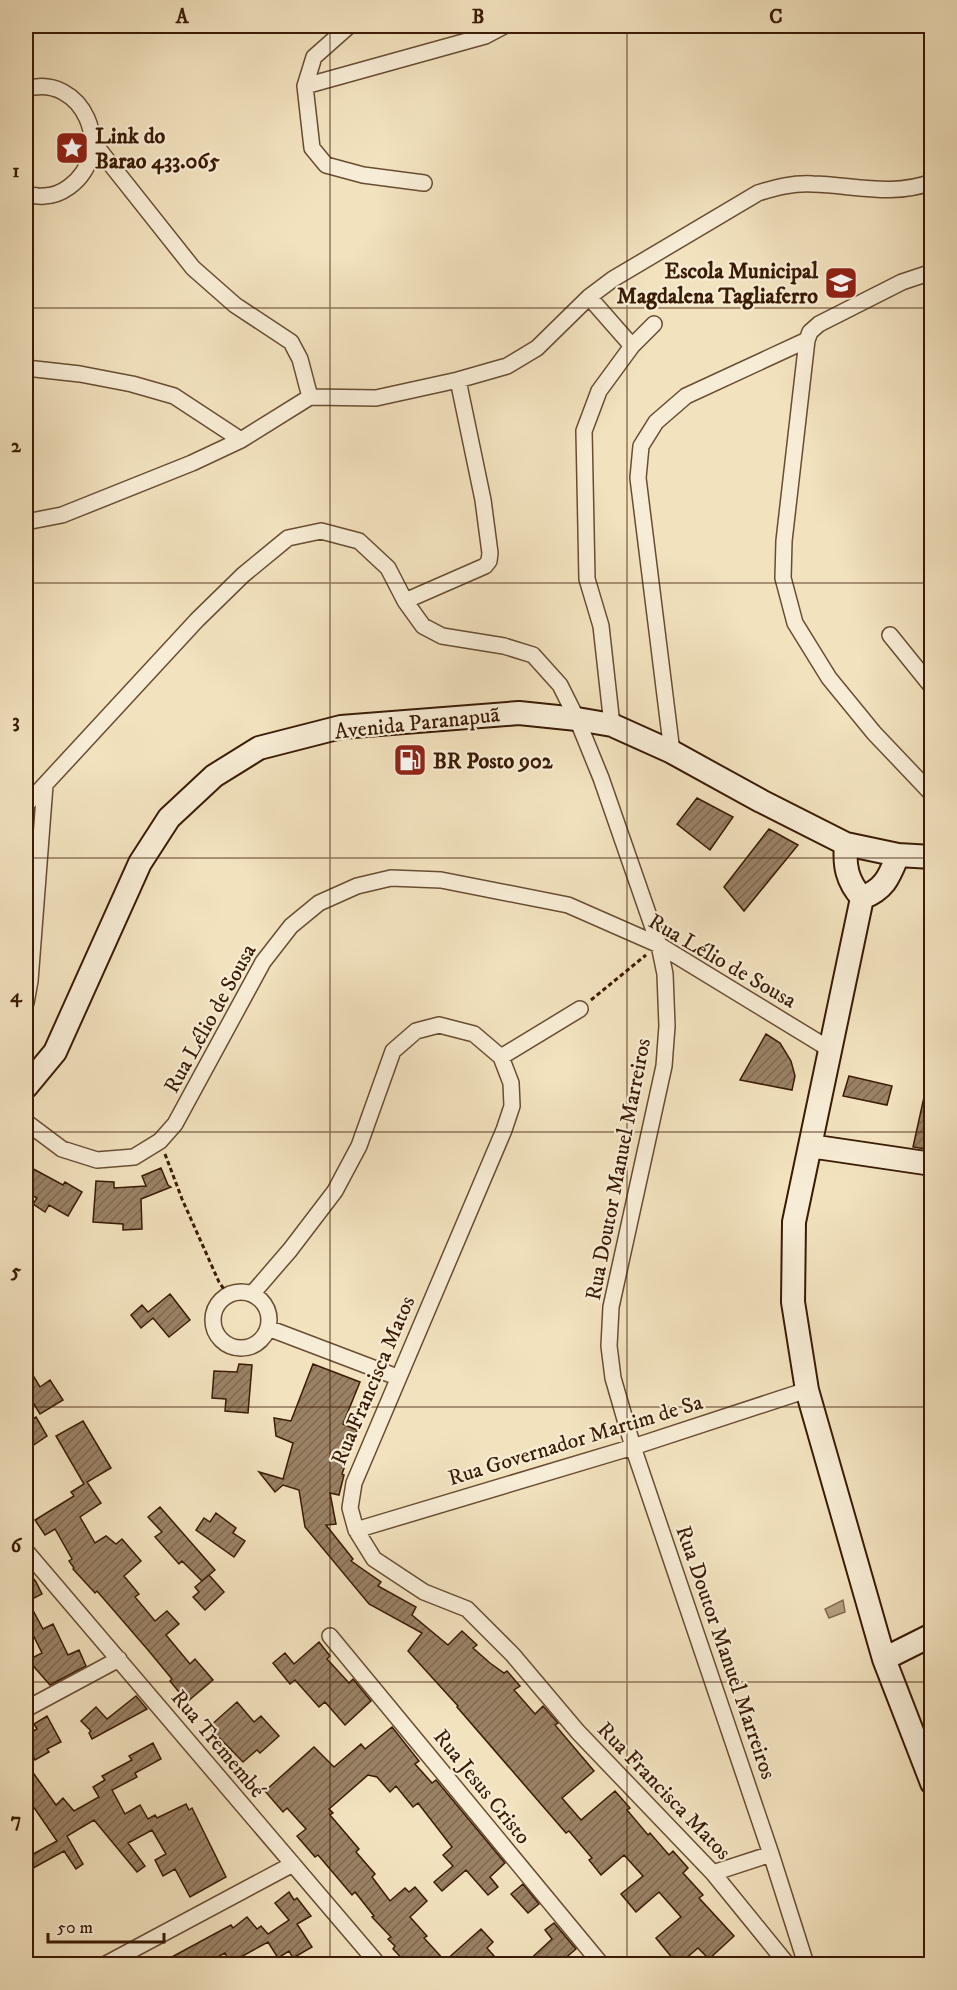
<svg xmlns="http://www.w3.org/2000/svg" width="957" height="1990" font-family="'IM FELL DW Pica',serif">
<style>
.water{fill:#b39e7f;stroke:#836a4e;stroke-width:1.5}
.building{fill:url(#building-hatch);stroke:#3a1b04;stroke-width:1.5}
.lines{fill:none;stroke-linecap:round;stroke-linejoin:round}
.street-casing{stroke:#684d32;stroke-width:18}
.secondary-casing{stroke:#3a1b04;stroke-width:26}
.path{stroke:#3a1b04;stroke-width:3;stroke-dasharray:4.5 3;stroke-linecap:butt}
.street{stroke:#f7ecd5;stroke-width:15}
.secondary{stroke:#f7ecd5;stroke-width:22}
.grid{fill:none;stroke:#3a1b04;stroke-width:1.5;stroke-opacity:0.55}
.labels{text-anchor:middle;stroke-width:4.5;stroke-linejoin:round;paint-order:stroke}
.poi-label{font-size:22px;font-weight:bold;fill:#3a1b04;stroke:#f7ecd5;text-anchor:start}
.street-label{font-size:22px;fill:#3a1b04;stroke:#f7ecd5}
.neatline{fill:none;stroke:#3a1b04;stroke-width:2}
.grid-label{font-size:20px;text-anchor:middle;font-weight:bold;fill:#3a1b04}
</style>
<defs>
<pattern id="building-hatch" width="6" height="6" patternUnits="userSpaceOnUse" patternTransform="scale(1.5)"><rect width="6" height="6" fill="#9a8265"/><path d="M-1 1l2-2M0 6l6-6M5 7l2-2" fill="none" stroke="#7f6a51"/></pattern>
</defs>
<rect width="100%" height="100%" fill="#f2e2be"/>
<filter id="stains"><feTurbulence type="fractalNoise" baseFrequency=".00333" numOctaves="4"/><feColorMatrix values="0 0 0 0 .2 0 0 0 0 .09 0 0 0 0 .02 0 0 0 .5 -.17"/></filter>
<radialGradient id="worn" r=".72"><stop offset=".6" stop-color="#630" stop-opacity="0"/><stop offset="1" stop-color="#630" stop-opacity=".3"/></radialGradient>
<path class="water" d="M843,1600l2,12 -16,6 -4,-9z"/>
<path class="building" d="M697,798l36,19 -23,33 -33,-26z
M769,829l29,16 -54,66 -20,-24z
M766,1034l14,9 11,18 4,15 -3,14 -52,-10z
M849,1076l43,10 -5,19 -44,-9z
M926,1088l6,1v61l-19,-3z
M26,1165l37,20 2,-3 17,10 -14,24 -19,-11 -4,7 -12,-8 4,-6 -11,-6z
M161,1168l7,17 3,2 -30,12 1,30 -19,1v-6l-30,-2 3,-41 18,1v6l32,-2 -4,-10z
M170,1294l20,26 -21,17 -16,-19 -12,10 -10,-13 11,-10 6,7z
M26,1364l14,23 10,-7 13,20 -23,14 -14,-23z
M239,1364l13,1 -4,48 -23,-2 1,-12 -14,-1 2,-27 23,1z
M313,1364l47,18 -17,42 14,6 -3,10 -12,34 2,1 -5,20 -9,-2 6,31 -10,1 27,34 -2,2 30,21 -3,4 38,21 -4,8 36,30 14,-14 15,14 -4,3 17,15 14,10 3,-2 13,15 -6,4 21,24 8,-8 15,17 -3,2 39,46 -32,27 19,22 34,-29 15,17 -3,2 21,25 2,-2 19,22 4,-4 15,17 -5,5 20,22 -4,3 35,38 -25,23 -11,-11 -20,17 -22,-27 25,-21 -22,-25 -23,20 -15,-18 22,-18 -19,-21 -23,20 -12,-15 3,-2 -23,-27 -3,2 -109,-126 1,-1 -50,-55 14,-18 -53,-29 -64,-77 -6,-37 -16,-5 -8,7 -16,-20 24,7 10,-36 -17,-7 -2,-18 17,3z
M36,1417l11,19 -21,14v-27z
M83,1421l28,47 -24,14 14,21 -21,14 15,26 11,-7 10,8 6,-5 19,22 -17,15 15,18 -4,3 20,24 12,-10 12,13 -13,11 24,29 5,-5 18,21 -26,22 -17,-21 2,-2 -24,-29 -51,-59 -2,2 -22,-24 1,-1 -5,-7 3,-2 -17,-30 -10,6 -10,-15 39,-24 -3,-4 13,-8 -28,-48z
M160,1507l55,63 -13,11 -20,-20 -3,3 -24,-27 7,-5 -14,-15z
M216,1513l20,15 -3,5 12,8 -11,16 -38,-27 8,-12 6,4z
M26,1569l10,13 6,12 -14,7 15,28 10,-5 15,31 11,-5 7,16 -36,19 -22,-25 14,-7 -11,-22 -5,3z
M209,1575l15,17 -19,18 -12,-13 6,-5 -4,-5z
M319,1642l11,14 -3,3 22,24 4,-4 18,22 -26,24 -20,-23 -6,5 -24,-27 -5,4 -17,-21 12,-10 9,11z
M136,1696l11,13 -55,30 -3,-6 2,-2 -10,-10 15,-14 11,12z
M237,1702l17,20 7,-6 18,20 -19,17 -3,-3 -14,12 -34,-35z
M47,1716l14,26 -14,7 2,3 -14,8 -9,-18v-7l11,-6 -3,-5z
M392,1727l27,34 -4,3 17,19 4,-3 69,83 -15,14 8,10 -10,8 -22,-25 -24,21 -8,-9 19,-16 -10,-11 9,-8 -34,-44 -5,4 -17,-21 -6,6 -13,-15 -9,-2 -39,34 4,4 -3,2 29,34 -3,3 19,22 -3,3 18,24 15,-13 4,4 6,-5 12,14 -17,16 17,19 -3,2 21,23 36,-32 12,13 -6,6 15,17h-94l-15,-16 2,-3 -7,-7 3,-2 -19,-20 2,-1 -19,-24 -3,3 -34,-40 -3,2 -18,-21 9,-7 -19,-21 -4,4 -18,-21 49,-44 20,20 27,-23 4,5z
M153,1743l8,16 -26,14 2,4 -25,13 13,24 15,-9 8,14 7,-4 2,3 29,-14 3,6 3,-2 34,69 -36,20 -15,-28 -12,7 -8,-16 11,-6 -14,-24 -24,13 17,23 -8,6 -43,-52 -27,16 16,28 -7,5 -12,-18 -38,21v-14l31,-17 -31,-45v-16l8,-6 22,31 7,-7 11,13 25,-14 -6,-10 12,-7 -3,-4 30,-16 -3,-4z
M523,1884l16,20 -11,9 -17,-19z
M289,1892l5,8 3,-2 14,18 -14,8 15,23 -19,11 -4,-7 -11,7 -10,-16 -38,21 -5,-10 -23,12h-45l74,-40 2,3 14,-11 10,12 4,-3 7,8 21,-14 -14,-17z
M554,1923l22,26 -19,16h-33l28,-26 -7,-9z"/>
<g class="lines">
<defs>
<path id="street" d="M349,26l-35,31 -9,29 180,-50 19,-10
M305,86l7,62 14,17 37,10 61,8
M26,89c56,-17 92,62 43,98 -7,5 -16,9 -25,9 -6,1 -13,-1 -18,-2
M93,142l100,126 42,37 56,37 9,17 10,38
M932,272l-30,10 -83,42 -9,8 -3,8 -23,201 -1,37 12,45 34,55 45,55 58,61
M589,297l43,49
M26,368l54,6 52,10 42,12 67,44
M26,522l36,-7 130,-52 49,-23 69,-43 66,1 82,-18 49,-14 30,-18 52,-51 24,-18 145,-86c19,-6 35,-10 55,-9 40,1 80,13 119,-2
M932,540v8
M405,601l80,-35 4,-5 1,-8 -7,-53 -25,-120
M890,635l42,52
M612,725l-11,-99 -14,-47 -3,-148 15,-40 33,-45 22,-22
M672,752l-34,-274 3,-32 15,-24 30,-26 121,-56
M26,805l171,-185 46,-45 45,-37 33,-7 38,10 29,27 17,33 18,25 19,10 62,10 29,9 27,30 17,34 24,59 58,167 6,29 2,52 -3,40 -53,241 -2,39 4,32 20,69 138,407 35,110
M26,1003l4,-22 15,-196
M501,1057l79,-48
M26,1122l36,27 35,11 37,-3 26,-16 15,-17 88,-162 28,-36 28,-23 38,-17 34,-8 50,2 127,25 91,40 172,105
M213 1320a28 28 0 1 1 56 0a28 28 0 1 1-56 0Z
M252,1294l38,-44 45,-59 24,-45 34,-95 23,-20 23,-6 35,9 27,23 10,26 1,23 -8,24 -150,353 -4,25 6,22 18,29 50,33 43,17 46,46 65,77 135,141 74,91
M268,1328l129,49
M356,1530l277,-83 174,-57
M26,1551l352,413
M330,1636l271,328
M26,1709l93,-50
M713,1873l58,-19
M106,1964l187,-100"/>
<path id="secondary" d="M846,844c-2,22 1,37 16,54
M862,898l-68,324 -1,80 14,88 77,269 48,124
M862,898c23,-9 27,-21 36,-43
M26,1087l29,-35 85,-189 29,-45 45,-42 45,-28 82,-21 178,-14 58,6 35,6 60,27 89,49 85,43 52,11 34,2
M810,1146l122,18
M884,1659l48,-24"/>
</defs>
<use href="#street" class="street-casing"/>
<use href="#secondary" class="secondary-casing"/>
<path class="path" d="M591,1000l55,-45
M165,1154l17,45 37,83 9,13"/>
<use href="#street" class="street"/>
<use href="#secondary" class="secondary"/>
</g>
<path class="grid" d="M330,26v1938M627,26v1938M26,308h906M26,583h906M26,858h906M26,1132h906M26,1407h906M26,1682h906"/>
<defs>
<symbol id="sight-square" viewBox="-11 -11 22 22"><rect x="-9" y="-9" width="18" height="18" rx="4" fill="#8f2418" stroke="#f7ecd5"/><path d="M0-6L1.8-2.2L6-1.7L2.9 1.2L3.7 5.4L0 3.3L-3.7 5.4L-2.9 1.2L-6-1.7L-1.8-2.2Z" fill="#fff"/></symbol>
<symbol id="school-square" viewBox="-11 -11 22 22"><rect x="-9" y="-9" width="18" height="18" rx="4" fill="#8f2418" stroke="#f7ecd5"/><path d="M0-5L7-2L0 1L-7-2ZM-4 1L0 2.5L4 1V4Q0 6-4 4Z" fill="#fff"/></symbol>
<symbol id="fuel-square" viewBox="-11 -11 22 22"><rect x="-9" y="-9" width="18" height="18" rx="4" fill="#8f2418" stroke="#f7ecd5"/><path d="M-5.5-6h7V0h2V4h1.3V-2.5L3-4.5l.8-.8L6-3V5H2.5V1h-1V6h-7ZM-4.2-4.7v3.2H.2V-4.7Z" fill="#fff"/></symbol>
</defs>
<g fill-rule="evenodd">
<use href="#sight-square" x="53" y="129" width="38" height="38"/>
<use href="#school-square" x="822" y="264" width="38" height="38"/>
<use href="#fuel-square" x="391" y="741" width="38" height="38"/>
</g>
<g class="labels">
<g class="poi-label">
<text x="95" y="143">Link do<tspan x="95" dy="25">Barao 433.065</tspan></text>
<text x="818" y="278" text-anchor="end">Escola Municipal<tspan x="818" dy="25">Magdalena Tagliaferro</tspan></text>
<text x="433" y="768">BR Posto 902</text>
</g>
<g class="street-label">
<text transform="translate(417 722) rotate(-6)" y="8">Avenida Paranapuã</text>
<text transform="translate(723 960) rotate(30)" y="8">Rua Lélio de Sousa</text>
<text transform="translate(209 1018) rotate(-61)" y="8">Rua Lélio de Sousa</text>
<text transform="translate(617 1169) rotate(-79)" y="8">Rua Doutor Manuel Marreiros</text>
<text transform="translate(372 1380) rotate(-67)" y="8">Rua Francisca Matos</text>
<text transform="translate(575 1439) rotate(-17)" y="8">Rua Governador Martim de Sa</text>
<text transform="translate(727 1652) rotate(71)" y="8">Rua Doutor Manuel Marreiros</text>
<text transform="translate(219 1743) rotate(50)" y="8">Rua Tremembé</text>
<text transform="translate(483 1786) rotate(51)" y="8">Rua Jesus Cristo</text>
<text transform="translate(665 1790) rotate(46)" y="8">Rua Francisca Matos</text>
</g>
</g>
<rect width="957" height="1990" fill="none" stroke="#f2e2be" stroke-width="66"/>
<path d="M48 1933v9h116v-9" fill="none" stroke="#3a1b04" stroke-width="3"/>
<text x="57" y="1933" font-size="18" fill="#3a1b04" stroke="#f7ecd5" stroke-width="4.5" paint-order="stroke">50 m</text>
<rect x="33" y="33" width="891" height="1924" class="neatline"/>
<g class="grid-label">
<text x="182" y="23">A</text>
<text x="478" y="23">B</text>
<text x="776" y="23">C</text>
<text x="16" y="177">1</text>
<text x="16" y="452">2</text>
<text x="16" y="727">3</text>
<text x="16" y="1002">4</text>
<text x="16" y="1277">5</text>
<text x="16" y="1552">6</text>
<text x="16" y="1826">7</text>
</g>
<rect width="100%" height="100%" filter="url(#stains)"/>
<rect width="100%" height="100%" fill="url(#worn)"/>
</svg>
